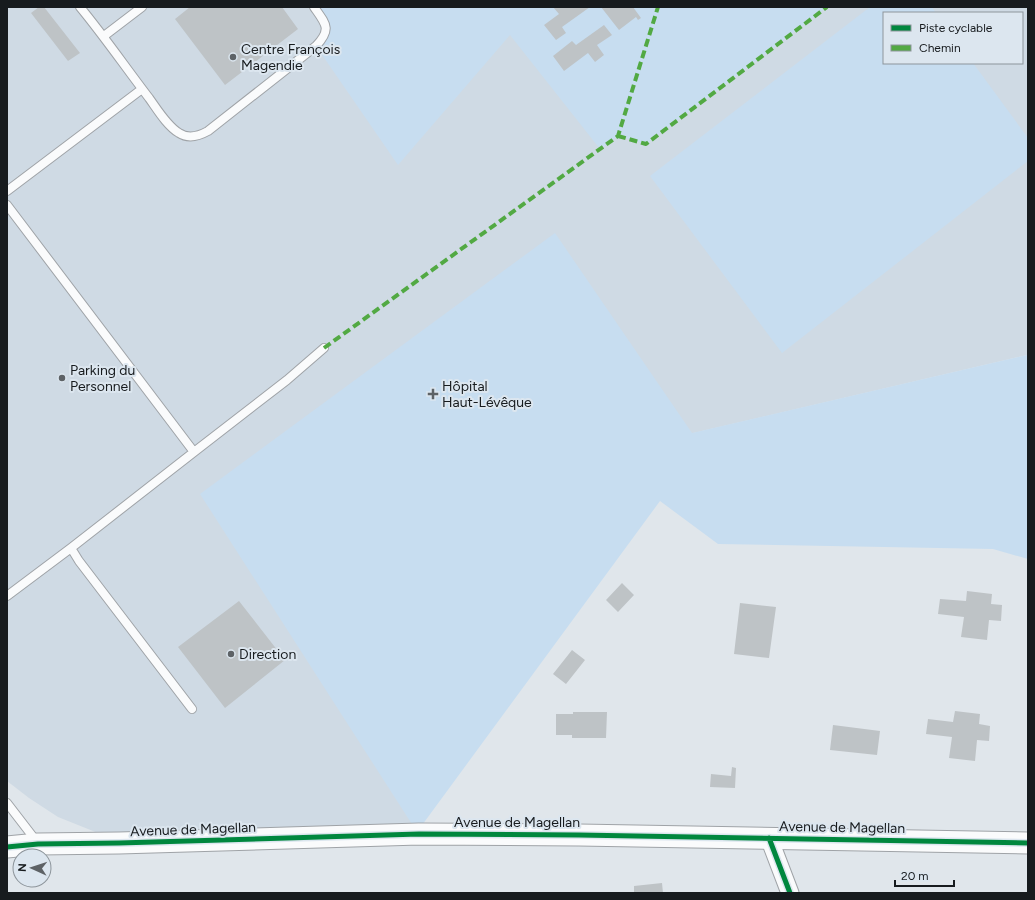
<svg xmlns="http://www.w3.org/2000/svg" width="1035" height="900" font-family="Figtree,sans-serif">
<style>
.built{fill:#cfdae4;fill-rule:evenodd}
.green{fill:#c7ddf0}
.building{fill:#bec3c6}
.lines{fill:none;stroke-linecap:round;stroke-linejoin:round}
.service-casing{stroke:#9fa3a7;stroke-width:10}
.minor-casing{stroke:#9fa3a7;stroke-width:19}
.tertiary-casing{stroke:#9fa3a7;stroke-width:23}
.service{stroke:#fafbfc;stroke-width:8}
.minor{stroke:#fafbfc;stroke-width:17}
.tertiary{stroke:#fafbfc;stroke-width:21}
.quiet{stroke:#52a943;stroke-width:4;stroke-dasharray:8 4;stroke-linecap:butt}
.cycleway-casing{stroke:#dce6ef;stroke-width:8}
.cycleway{stroke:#00873e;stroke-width:5}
.poi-dot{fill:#5d6266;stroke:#dce6ef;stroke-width:1.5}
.labels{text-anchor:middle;stroke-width:4;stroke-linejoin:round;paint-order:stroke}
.poi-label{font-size:14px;fill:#171b1e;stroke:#dce6ef;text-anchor:start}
.street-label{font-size:14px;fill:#171b1e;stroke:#dce6ef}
</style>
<rect width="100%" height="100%" fill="#e0e6eb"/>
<path class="built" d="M7,7h1021l-1,348 -394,92 -216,385 -272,8 -47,-7 -40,-16 -29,-19 -22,-17zM884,13h138v50h-138z"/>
<path class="green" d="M314,7h513l-181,137 -28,-8 -18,13 -90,-114 -112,130 -82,-119 10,-15z
M870,7h62l4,6h-52v50h89l55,75v23l-246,192 -132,-177z
M555,233l137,200 335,-78 1,-6v210l-35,-10 -275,-5 -58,-43 -243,331 -217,-338z"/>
<path class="building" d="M39,7h5l36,46 -12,8 -37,-48z
M190,7h92l16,22 -73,56 -50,-66z
M553,7h37l-28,20 4,6 -10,7 -12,-15 15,-11z
M601,7h32l8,11 -3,2 -2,-3 -17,13z
M604,25l8,10 -15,10 7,10 -9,7 -7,-9 -24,18 -11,-15 19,-15 4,4z
M622,583l12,12 -16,17 -12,-12z
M967,591l25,3 -1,10 11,1 -1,16 -12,-1 -2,20 -26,-3 3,-20 -26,-3 2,-15 26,2z
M239,601l46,59 -60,48 -47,-61z
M740,603l36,4 -7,51 -35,-4z
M572,650l13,10 -19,24 -13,-10z
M955,711l25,3 -1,10 11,2 -1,15 -12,-1 -2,21 -26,-3 3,-21 -26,-3 2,-15 25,3z
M573,712h34l-1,26h-34v-3h-16v-21h17z
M833,725l47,6 -3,24 -47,-5z
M732,767l4,1 -1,20 -25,-1 1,-13 20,2z
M662,883l1,10h-29v-7z"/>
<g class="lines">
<defs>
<path id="service" d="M80,7c24,29 46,61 69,91 8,11 18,28 30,35 9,6 20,3 29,-2l108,-85c16,-17 10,-22 -2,-39
M104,36l38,-29
M7,191l135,-102
M7,205l187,247 -123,96 -64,48
M194,452l93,-72 37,-32
M71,548l8,13 113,148
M7,803l30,39"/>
<path id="minor" d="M769,838l21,55"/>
<path id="tertiary" d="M7,847l31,-3 81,-1 300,-9 160,1 449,8"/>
</defs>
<use href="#service" class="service-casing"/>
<use href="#minor" class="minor-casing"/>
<use href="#tertiary" class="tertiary-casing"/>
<use href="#service" class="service"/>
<use href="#minor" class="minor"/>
<use href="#tertiary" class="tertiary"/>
<path class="quiet" d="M618,136l28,8 181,-137
M324,348l294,-212 40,-129"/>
<defs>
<path id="cycleway" d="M769,838l21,55
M7,847l31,-3 81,-1 300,-9 160,1 449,8"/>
</defs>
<use href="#cycleway" class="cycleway-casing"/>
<use href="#cycleway" class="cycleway"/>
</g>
<g class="poi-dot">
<circle cx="233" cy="57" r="4"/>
<circle cx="62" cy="378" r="4"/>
<path d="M431 388h4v4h4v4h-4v4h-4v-4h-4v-4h4z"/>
<circle cx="231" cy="654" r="4"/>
</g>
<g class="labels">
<g class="poi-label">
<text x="241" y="54">Centre François<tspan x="241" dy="16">Magendie</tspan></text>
<text x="70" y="375">Parking du<tspan x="70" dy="16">Personnel</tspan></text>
<text x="442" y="391">Hôpital<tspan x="442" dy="16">Haut-Lévêque</tspan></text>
<text x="239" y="659">Direction</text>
</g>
<g class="street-label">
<text x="517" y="827">Avenue de Magellan</text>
<text transform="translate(842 827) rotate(1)" y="5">Avenue de Magellan</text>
<text transform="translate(193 829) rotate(-2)" y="5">Avenue de Magellan</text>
</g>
</g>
<rect width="1035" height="900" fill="none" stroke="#171b1e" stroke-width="16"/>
<rect x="883" y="12" width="140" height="52" fill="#dce6ef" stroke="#8d959b"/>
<rect x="891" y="25" width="20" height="6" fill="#00873e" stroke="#8d959b"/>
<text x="919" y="32" font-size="12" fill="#171b1e">Piste cyclable</text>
<rect x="891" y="45" width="20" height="6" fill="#52a943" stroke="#8d959b"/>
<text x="919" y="52" font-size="12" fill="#171b1e">Chemin</text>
<g transform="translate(32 868) rotate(273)"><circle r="19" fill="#dce6ef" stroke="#8d959b"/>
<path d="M0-3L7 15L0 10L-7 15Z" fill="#5d6266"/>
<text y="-6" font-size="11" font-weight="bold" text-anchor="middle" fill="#171b1e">N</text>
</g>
<path d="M895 880v6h59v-6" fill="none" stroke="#171b1e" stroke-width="2"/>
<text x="901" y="880" font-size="12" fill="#171b1e" stroke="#dce6ef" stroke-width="3" paint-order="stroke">20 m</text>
</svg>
